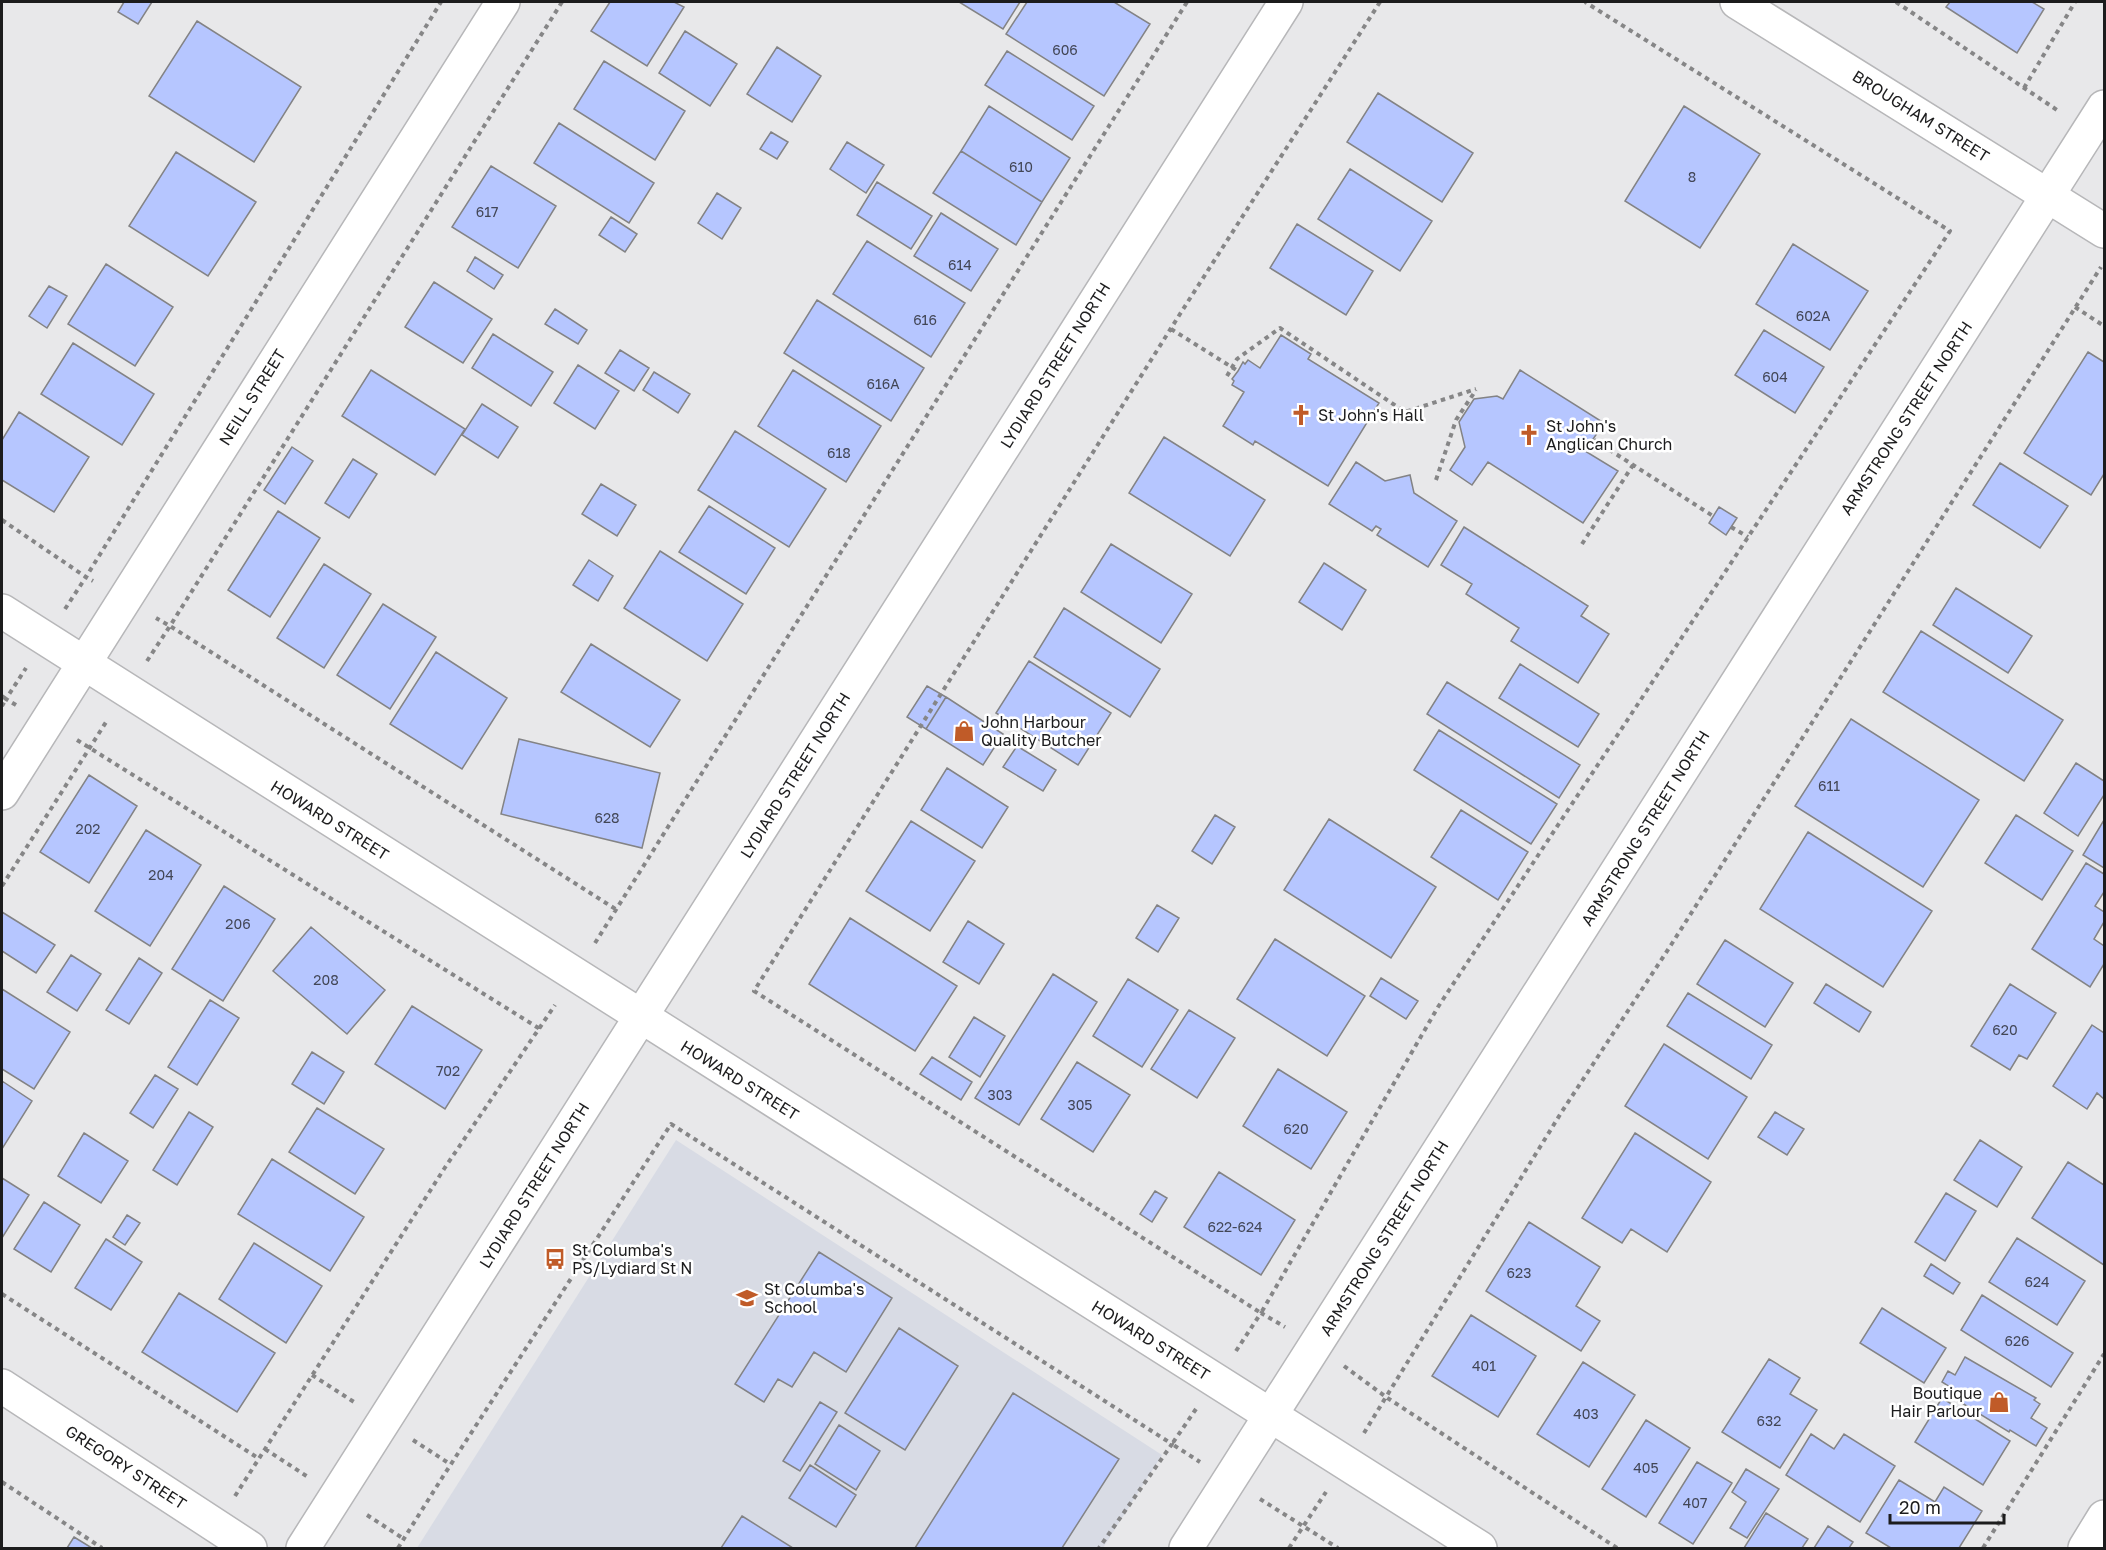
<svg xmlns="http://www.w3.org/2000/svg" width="2106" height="1550" font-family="'Golos Text',sans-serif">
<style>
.built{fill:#d8dbe4}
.building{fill:#b6c6ff;stroke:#838385;stroke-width:1.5}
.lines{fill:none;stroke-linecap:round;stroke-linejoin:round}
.minor-casing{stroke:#b7b7b9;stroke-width:36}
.major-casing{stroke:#b7b7b9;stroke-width:36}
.path{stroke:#868687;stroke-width:4;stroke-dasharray:4.5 4.5;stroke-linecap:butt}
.minor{stroke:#fff;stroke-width:33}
.major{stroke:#fff;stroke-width:33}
.labels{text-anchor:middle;stroke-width:5;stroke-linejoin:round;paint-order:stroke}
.number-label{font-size:14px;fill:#424656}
.street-label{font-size:16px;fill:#1c1c1d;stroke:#fff}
.poi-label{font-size:16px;fill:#1c1c1d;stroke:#fff;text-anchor:start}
</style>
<rect width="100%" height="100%" fill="#e8e8ea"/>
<path class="built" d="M676,1140l486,315 -59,93h-686z"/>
<path class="building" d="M124,2h28l-14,22 -20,-12z
M610,2h64l10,5 -37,59 -56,-35z
M959,2h61l-17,27z
M1027,2h87l36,22 -46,72 -98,-62z
M1950,2h82l12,7 -27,44 -71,-46z
M197,21l104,66 -47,75 -105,-66z
M685,31l52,33 -27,42 -51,-33z
M777,47l44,29 -29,46 -45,-28z
M1007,51l87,55 -22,34 -87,-55z
M604,61l81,50 -30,49 -81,-51z
M1378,93l95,60 -31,49 -95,-60z
M989,106l81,52 -28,44 -81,-51z
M1684,106l76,48 -60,94 -75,-47z
M559,123l95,60 -25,40 -95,-60z
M771,132l17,10 -11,17 -17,-10z
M847,142l37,23 -18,28 -36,-24z
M961,151l81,51 -26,43 -83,-52z
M176,152l80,50 -48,74 -79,-50z
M491,166l65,40 -38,62 -66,-41z
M1350,169l82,52 -32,50 -82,-52z
M877,182l55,34 -21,33 -54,-34z
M717,193l24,15 -19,31 -24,-16z
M941,213l57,36 -27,42 -57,-35z
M611,217l26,17 -12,18 -26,-17z
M1297,224l76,47 -27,44 -76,-47z
M867,241l98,62 -34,54 -98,-63z
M1793,244l75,47 -38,59 -74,-46z
M475,257l28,18 -9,14 -27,-18z
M106,264l67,43 -38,59 -67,-42z
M434,282l58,37 -29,44 -58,-36z
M49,286l18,10 -20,32 -18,-12z
M817,300l107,68 -33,53 -107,-68z
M555,309l32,21 -9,14 -33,-20z
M1764,330l60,37 -29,46 -60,-38z
M493,334l60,38 -22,34 -59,-38z
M1281,335l30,19 -3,5 71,44 -51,83 -73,-45 -2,4 -30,-19 21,-34 -12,-7 2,-4 -2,-2 6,-8 5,-9 2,2 3,-4 12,8z
M73,343l81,51 -32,51 -81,-51z
M620,350l29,18 -15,23 -29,-18z
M2088,352l16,10v112l-13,21 -67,-42z
M578,365l41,26 -24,38 -41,-26z
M371,370l94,59 -30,46 -93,-59z
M793,370l88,56 -35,56 -88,-56z
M1520,370l84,53 -19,28 33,20 -35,52 -95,-61 -16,23 -22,-15 15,-23 -6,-25 15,-23 23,-3 6,3z
M654,372l36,22 -12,19 -35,-23z
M482,404l36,23 -20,31 -36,-23z
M19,412l70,45 -35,55 -52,-32v-40z
M735,431l91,58 -37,58 -91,-57z
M1164,437l101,63 -35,56 -101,-63z
M292,447l21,14 -28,43 -21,-14z
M353,459l24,15 -28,44 -24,-15z
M1356,462l29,19 25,-6 4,18 43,28 -29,46 -51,-32 4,-6 -5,-3 -4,5 -43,-27z
M2000,463l68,43 -28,42 -67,-43z
M601,484l35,21 -19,31 -35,-22z
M709,506l66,42 -29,46 -67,-42z
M1719,507l18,11 -11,17 -17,-12z
M278,511l42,27 -50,79 -42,-27z
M1464,527l124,79 -7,10 28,18 -31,49 -67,-42 8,-13 -53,-34 6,-10 -31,-19z
M1111,544l81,50 -31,49 -80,-51z
M660,551l83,53 -36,57 -83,-53z
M589,560l24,16 -15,25 -25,-16z
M1324,563l42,27 -24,40 -43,-28z
M324,564l47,30 -47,74 -47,-30z
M1956,588l76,48 -24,37 -75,-48z
M383,604l53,33 -46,72 -53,-34z
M1064,608l96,61 -30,48 -96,-60z
M1921,631l142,89 -39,61 -141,-89z
M591,644l89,56 -30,47 -89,-55z
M436,652l71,46 -45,71 -72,-45z
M1029,661l82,52 -33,52 -82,-52z
M1520,664l79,50 -21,33 -79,-49z
M1447,682l133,83 -21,33 -132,-84z
M927,686l19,11 -20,32 -19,-12z
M946,697l57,37 -20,31 -57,-36z
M1851,719l128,81 -56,87 -128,-81z
M1439,730l118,74 -26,40 -117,-74z
M519,739l141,34 -18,75 -141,-34z
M1017,746l39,24 -13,21 -40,-24z
M2076,763l28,18v14l-26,41 -34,-23z
M947,768l61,39 -26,41 -61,-38z
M89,775l48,31 -48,77 -49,-31z
M1461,810l67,42 -30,48 -67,-43z
M1215,815l20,12 -23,37 -20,-13z
M2016,815l57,36 -31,49 -57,-37z
M1329,819l107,68 -45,71 -107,-68z
M2104,820v48l-21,-13z
M911,821l64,40 -45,70 -64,-40z
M146,830l55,35 -51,81 -55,-35z
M1808,832l124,79 -49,76 -123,-78z
M2086,863l18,11v18l-9,14 9,6v10l-10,17 10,7v18l-14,23 -58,-38z
M224,886l51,33 -52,82 -51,-32z
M1157,905l22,13 -21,34 -22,-14z
M2,912l53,33 -19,28 -34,-22z
M850,918l107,68 -42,65 -106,-67z
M968,921l36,23 -25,40 -36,-22z
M311,927l74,63 -38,44 -74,-63z
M1275,939l90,57 -38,60 -90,-57z
M1725,940l68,43 -28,44 -68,-43z
M71,955l30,19 -24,37 -30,-19z
M139,958l23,15 -33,51 -23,-14z
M1053,974l44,28 -78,123 -44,-27z
M1381,978l37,23 -12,18 -36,-23z
M1128,979l50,31 -36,57 -49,-31z
M1826,984l45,28 -12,20 -45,-29z
M2010,984l46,29 -29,46 -8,-4 -9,15 -39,-24z
M2,989l68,43 -36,57 -32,-20z
M1688,993l84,52 -21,34 -84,-53z
M210,1000l29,18 -42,67 -29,-18z
M412,1006l70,44 -37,59 -70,-45z
M1189,1010l46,28 -38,60 -46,-29z
M974,1017l31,19 -25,41 -31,-20z
M2092,1025l12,8v66l-7,-6 -10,16 -34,-23z
M1664,1044l83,53 -39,62 -83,-53z
M312,1052l32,20 -20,32 -32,-20z
M932,1057l40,25 -11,18 -41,-26z
M1077,1062l53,33 -37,57 -52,-33z
M1278,1069l69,43 -36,57 -68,-43z
M155,1075l23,14 -25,39 -23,-15z
M2,1081l30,20 -30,48z
M317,1108l67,41 -29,45 -66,-42z
M189,1112l24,15 -36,58 -24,-15z
M1775,1112l29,17 -17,26 -29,-18z
M84,1133l44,28 -27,42 -43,-27z
M1635,1133l76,49 -44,70 -36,-23 -9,14 -40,-25z
M1980,1140l42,27 -25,40 -43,-27z
M272,1159l92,58 -34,54 -92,-57z
M2068,1162l36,23v80l-72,-47z
M1219,1172l76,48 -34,55 -77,-48z
M2,1178l27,17 -27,43z
M1155,1191l12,7 -15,24 -12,-8z
M1946,1193l30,18 -31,50 -30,-19z
M44,1202l36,23 -29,47 -37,-23z
M127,1215l13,8 -15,22 -12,-8z
M1529,1222l71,45 -24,39 24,15 -19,30 -95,-60z
M2017,1238l68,43 -28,44 -68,-43z
M106,1239l36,23 -31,48 -36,-22z
M254,1243l68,43 -36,57 -67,-44z
M819,1252l73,46 -46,74 -32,-20 -22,35 -14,-8 -14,23 -29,-18z
M1931,1264l29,19 -7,11 -29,-18z
M179,1293l96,60 -38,59 -95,-60z
M1982,1295l91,58 -22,34 -90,-57z
M1882,1308l64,40 -22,35 -64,-40z
M1471,1315l65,41 -38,61 -66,-41z
M899,1328l59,38 -53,84 -60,-37z
M1965,1357l71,41 -2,2 6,4 -9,14 16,10 -11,18 -26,-16 -1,2 -52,-32 4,-6 -19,-12 6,-11 7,4z
M1769,1359l31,19 -10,16 27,16 -37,58 -58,-36z
M1583,1362l52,33 -46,72 -52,-33z
M1013,1393l106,66 -57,89h-147z
M1942,1398l68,43 -27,44 -68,-43z
M820,1402l17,10 -37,59 -17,-10z
M1646,1420l44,28 -44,69 -44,-28z
M839,1425l41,26 -24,39 -41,-26z
M1811,1434l23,15 10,-15 51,32 -35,56 -74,-47z
M1697,1462l35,21 -39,61 -34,-21z
M810,1465l46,30 -20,32 -47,-29z
M1746,1469l33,20 -32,49 -17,-10 16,-26 -14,-10z
M1899,1480l36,22 9,-15 38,24 -23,37h-68l-25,-15z
M1766,1513l42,26 -6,9h-58z
M742,1516l51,32h-72z
M1828,1526l25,16 -4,6h-35z
M74,1537l18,11h-25z"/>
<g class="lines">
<defs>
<path id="minor" d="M1737,2l367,229
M2,611l1478,937
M2,793l501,-791
M2,1386l248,162
M303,1548l983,-1546
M1186,1548l918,-1441"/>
<path id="major" d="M2085,1548l19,-31"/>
</defs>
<use href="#minor" class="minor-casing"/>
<use href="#major" class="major-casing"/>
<path class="path" d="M562,2l-392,624 447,284
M1380,2l-200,312 -426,677 507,322 177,-306 512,-776 -365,-229
M1896,2l164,110
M2024,88l51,-86
M2075,307l29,19
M1171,329l67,42
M1227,376l10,-17 43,-31 125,84 71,-23
M1594,440l119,76
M1436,480l20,-60 20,-30
M2,520l84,57 355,-575
M1731,527l17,10
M1582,544l51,-79
M65,609l21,-32 7,4
M147,661l23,-35 -14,-8
M2,696l4,3 -4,7
M16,705l-10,-6 20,-31
M77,740l463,289
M2,886l106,-167
M595,943l592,-941
M2,1294l256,164
M1236,1351l25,-38 24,14
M1344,1366l42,31 -22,36
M312,1375l42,27
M1196,1409l-24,35 28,18
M413,1440l37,24
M265,1449l43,28
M2,1482l100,66
M235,1496l209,-327 111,-164
M1260,1499l78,49
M367,1515l37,24
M398,1548l44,-70 229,-354 501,320 -73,104
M1289,1548l37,-56
M1617,1548l-231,-151 175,-284 110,-168 430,-678
M1983,1548l121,-194"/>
<use href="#minor" class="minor"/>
<use href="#major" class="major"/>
</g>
<defs>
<symbol id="church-bare" viewBox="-9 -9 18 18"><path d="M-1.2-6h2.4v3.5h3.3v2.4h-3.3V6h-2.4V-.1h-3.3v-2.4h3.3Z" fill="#c05b28" stroke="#fff" stroke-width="2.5" paint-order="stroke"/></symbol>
<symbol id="shop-bare" viewBox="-9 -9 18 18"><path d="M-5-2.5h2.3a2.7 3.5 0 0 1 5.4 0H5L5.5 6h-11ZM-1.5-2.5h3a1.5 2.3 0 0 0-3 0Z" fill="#c05b28" stroke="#fff" stroke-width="2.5" paint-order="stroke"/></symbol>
<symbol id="bus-bare" viewBox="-9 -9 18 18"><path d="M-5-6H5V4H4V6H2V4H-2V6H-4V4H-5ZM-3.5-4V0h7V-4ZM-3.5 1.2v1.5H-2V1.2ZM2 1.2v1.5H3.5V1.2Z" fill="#c05b28" stroke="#fff" stroke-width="2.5" paint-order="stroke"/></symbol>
<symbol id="school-bare" viewBox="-9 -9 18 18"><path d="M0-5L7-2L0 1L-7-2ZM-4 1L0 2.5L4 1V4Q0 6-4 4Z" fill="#c05b28" stroke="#fff" stroke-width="2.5" paint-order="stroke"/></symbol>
</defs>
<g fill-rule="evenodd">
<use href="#church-bare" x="1286" y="400" width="30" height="30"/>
<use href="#church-bare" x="1514" y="420" width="30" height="30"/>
<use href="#shop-bare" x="949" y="716" width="30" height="30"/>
<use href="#bus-bare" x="540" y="1244" width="30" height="30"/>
<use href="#school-bare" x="732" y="1283" width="30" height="30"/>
<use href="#shop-bare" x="1984" y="1387" width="30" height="30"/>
</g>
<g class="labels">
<g class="number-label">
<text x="1065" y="55">606</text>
<text x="1021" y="172">610</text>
<text x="1692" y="182">8</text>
<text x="487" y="217">617</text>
<text x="960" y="270">614</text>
<text x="1813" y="321">602A</text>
<text x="925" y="325">616</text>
<text x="1775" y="382">604</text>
<text x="883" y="389">616A</text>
<text x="839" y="458">618</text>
<text x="1829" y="791">611</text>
<text x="607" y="823">628</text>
<text x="88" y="834">202</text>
<text x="161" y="880">204</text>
<text x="238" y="929">206</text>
<text x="326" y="985">208</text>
<text x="2005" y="1035">620</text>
<text x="448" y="1076">702</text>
<text x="1000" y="1100">303</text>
<text x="1080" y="1110">305</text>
<text x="1296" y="1134">620</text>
<text x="1235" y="1232">622-624</text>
<text x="1519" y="1278">623</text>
<text x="2037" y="1287">624</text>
<text x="2017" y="1346">626</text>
<text x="1484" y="1371">401</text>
<text x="1586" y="1419">403</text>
<text x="1769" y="1426">632</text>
<text x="1646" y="1473">405</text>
<text x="1695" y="1508">407</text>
</g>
<g class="street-label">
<text transform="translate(1921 116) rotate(32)" y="6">BROUGHAM STREET</text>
<text transform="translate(1055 365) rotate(-58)" y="6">LYDIARD STREET NORTH</text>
<text transform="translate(252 397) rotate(-58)" y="6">NEILL STREET</text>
<text transform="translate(1906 418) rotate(-57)" y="6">ARMSTRONG STREET NORTH</text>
<text transform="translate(795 775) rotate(-58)" y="6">LYDIARD STREET NORTH</text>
<text transform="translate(330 820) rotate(32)" y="6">HOWARD STREET</text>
<text transform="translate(1645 828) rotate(-58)" y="6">ARMSTRONG STREET NORTH</text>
<text transform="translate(740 1080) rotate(32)" y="6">HOWARD STREET</text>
<text transform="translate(534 1185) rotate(-58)" y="6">LYDIARD STREET NORTH</text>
<text transform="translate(1384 1238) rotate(-58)" y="6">ARMSTRONG STREET NORTH</text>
<text transform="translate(1151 1340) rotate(32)" y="6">HOWARD STREET</text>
<text transform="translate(126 1467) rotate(33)" y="6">GREGORY STREET</text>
</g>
<g class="poi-label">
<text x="1318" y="421">St John's Hall</text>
<text x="1546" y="432">St John's<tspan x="1546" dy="18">Anglican Church</tspan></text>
<text x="981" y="728">John Harbour<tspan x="981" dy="18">Quality Butcher</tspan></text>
<text x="572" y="1256">St Columba's<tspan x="572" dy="18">PS/Lydiard St N</tspan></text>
<text x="764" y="1295">St Columba's<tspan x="764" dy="18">School</tspan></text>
<text x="1982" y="1399" text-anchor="end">Boutique<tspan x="1982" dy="18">Hair Parlour</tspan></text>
</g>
</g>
<rect width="2106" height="1550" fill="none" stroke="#1c1c1d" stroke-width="6"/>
<path d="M1890 1514v9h114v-9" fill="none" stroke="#1c1c1d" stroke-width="3"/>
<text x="1899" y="1514" font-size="18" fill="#1c1c1d" stroke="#ffffff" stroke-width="4.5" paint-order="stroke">20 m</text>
</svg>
